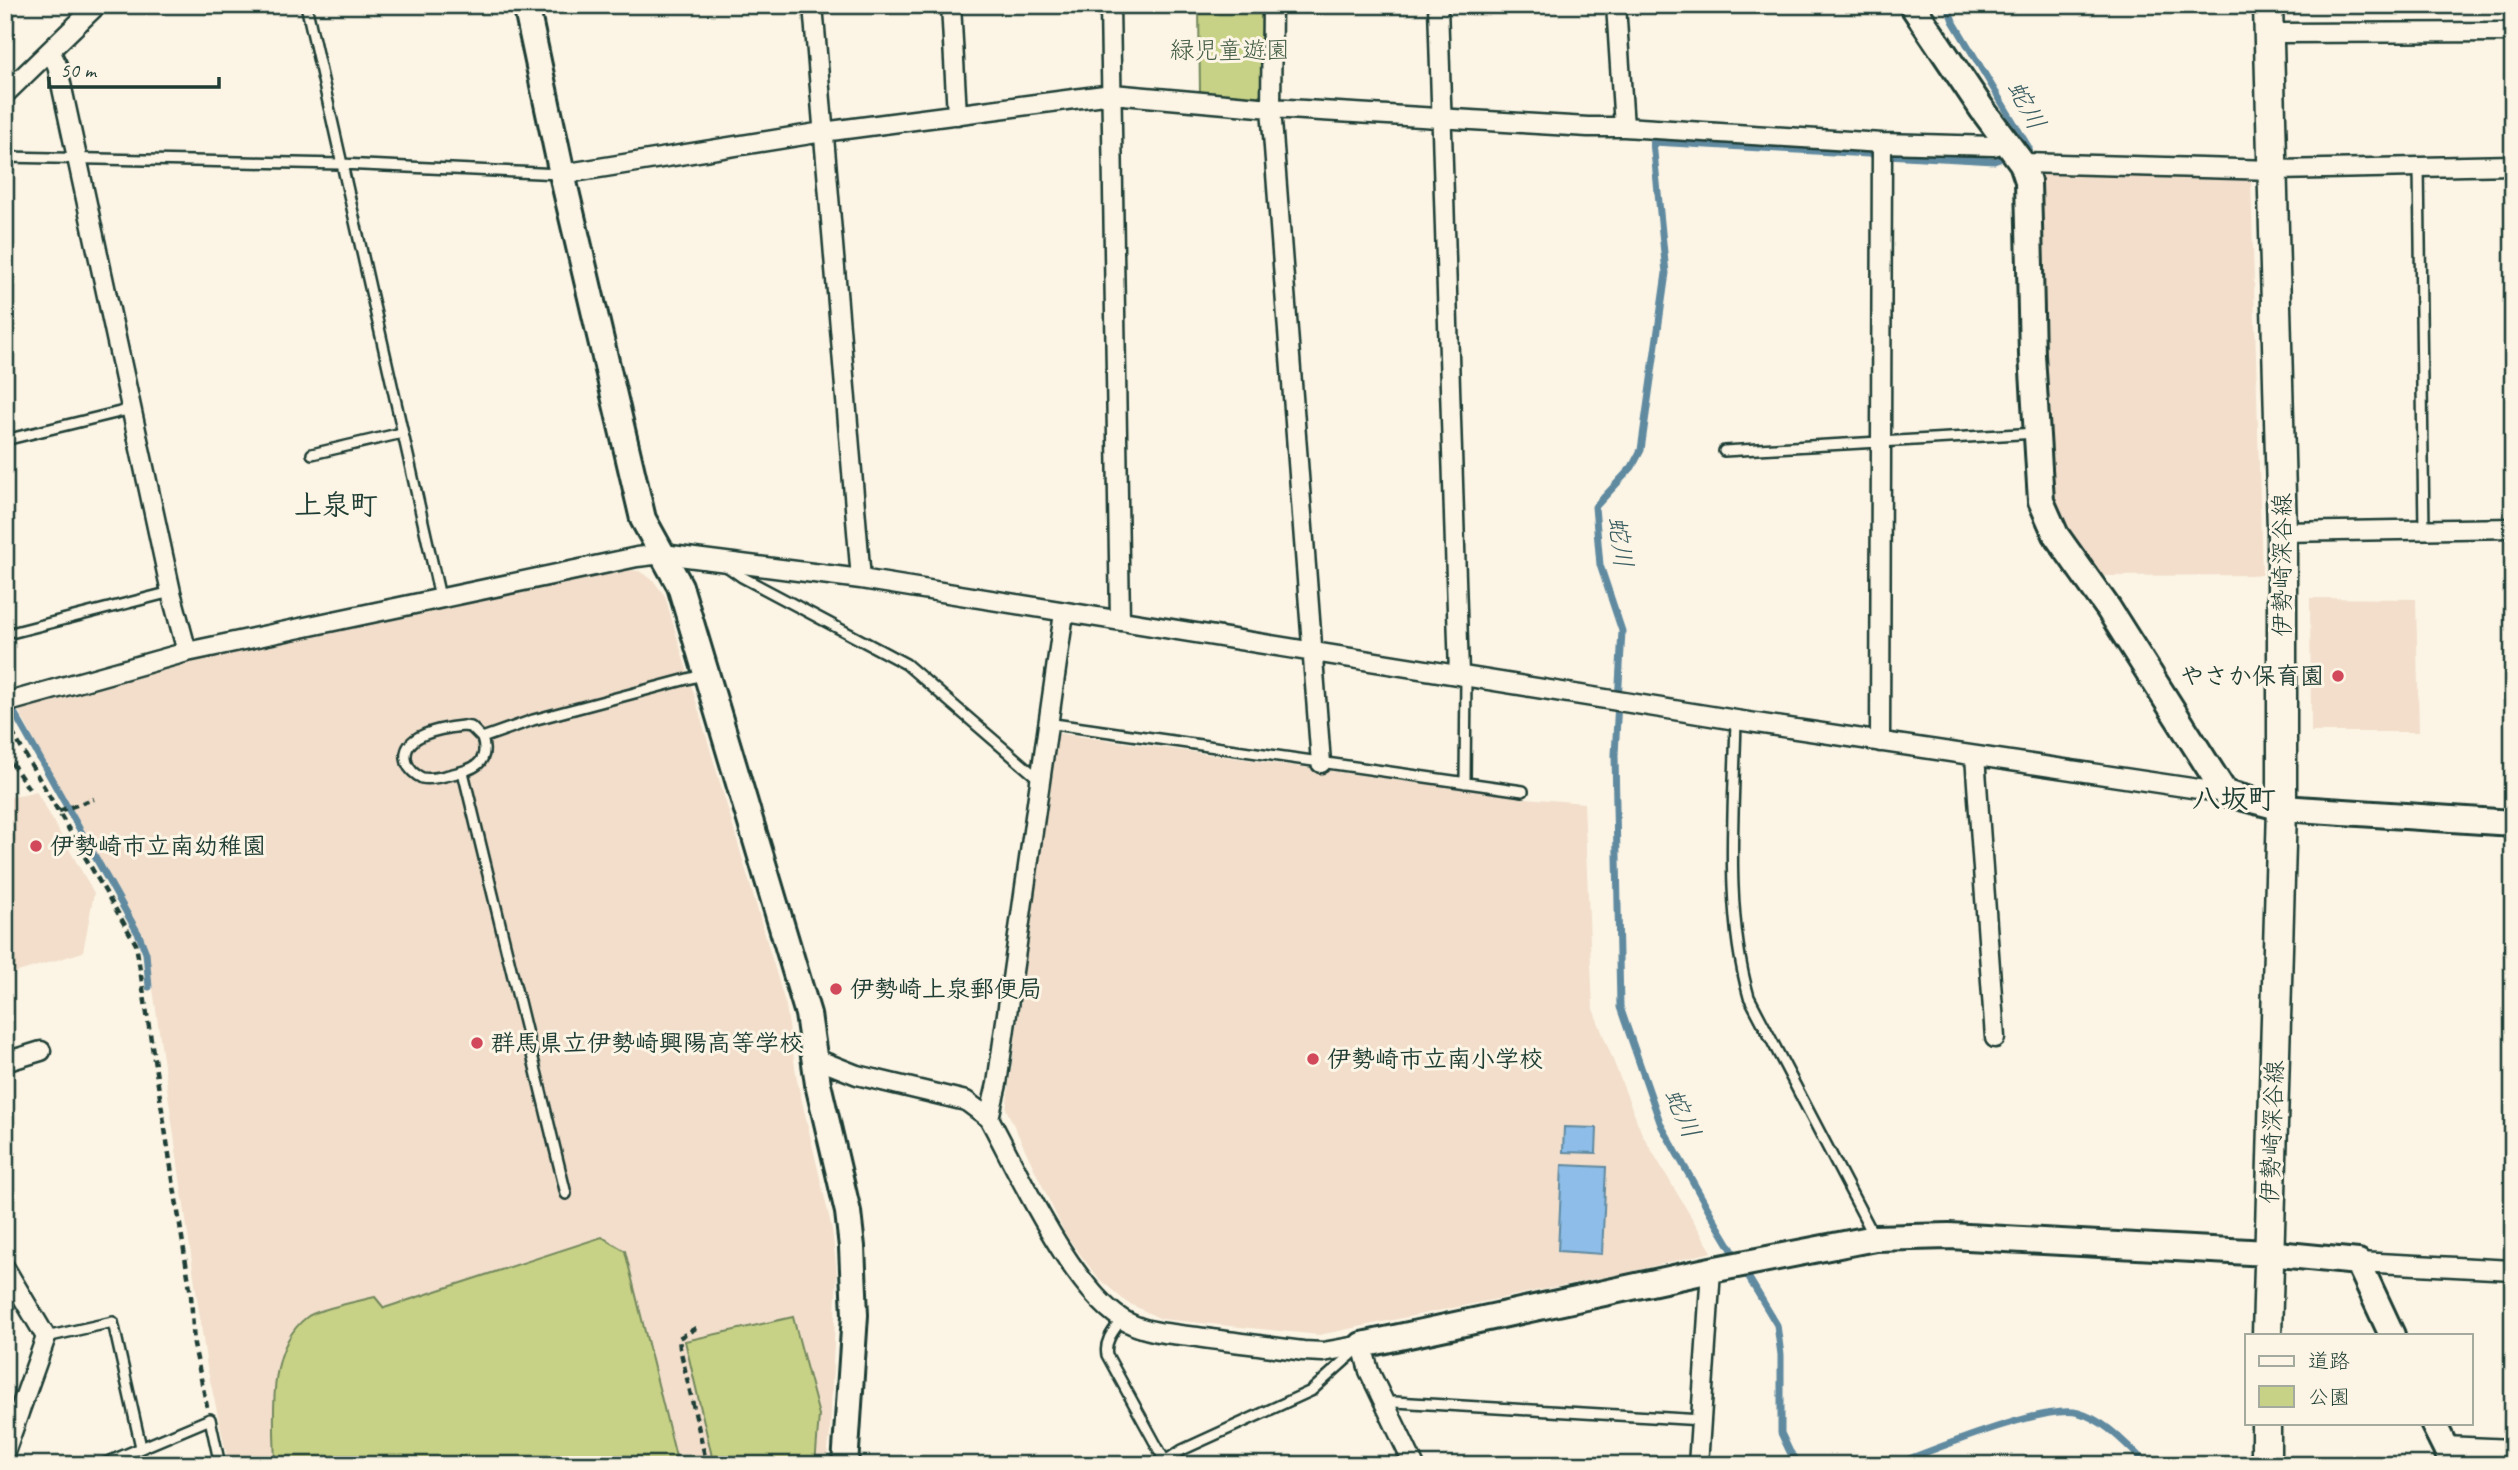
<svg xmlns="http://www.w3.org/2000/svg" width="2518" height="1470" font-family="Caveat,'Klee One',sans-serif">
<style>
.built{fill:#f2decb}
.green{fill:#c7d286;stroke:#73885d;stroke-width:2}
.water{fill:#8dbde8;stroke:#618aa0;stroke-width:2}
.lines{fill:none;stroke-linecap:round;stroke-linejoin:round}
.stream{stroke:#618aa0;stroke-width:7}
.lane-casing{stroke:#1f3d34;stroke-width:14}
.street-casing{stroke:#1f3d34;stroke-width:23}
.secondary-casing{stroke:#1f3d34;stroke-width:30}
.primary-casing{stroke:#1f3d34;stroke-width:33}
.path{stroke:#1f3d34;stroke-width:4.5;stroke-dasharray:7 5;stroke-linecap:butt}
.lane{stroke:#fcf5e5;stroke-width:9}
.street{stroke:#fcf5e5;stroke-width:18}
.secondary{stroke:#fcf5e5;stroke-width:24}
.primary{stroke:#fcf5e5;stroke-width:28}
.poi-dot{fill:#d1495b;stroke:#fcf5e5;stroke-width:2.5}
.labels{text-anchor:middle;stroke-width:6;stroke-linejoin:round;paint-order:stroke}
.park-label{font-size:24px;fill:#415b44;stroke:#fcf5e5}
.street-label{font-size:24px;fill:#1f3d34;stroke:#fcf5e5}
.poi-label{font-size:24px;font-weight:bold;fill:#1f3d34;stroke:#fcf5e5;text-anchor:start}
.water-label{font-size:26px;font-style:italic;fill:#3a5d61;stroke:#fcf5e5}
.quarter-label{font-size:28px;font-weight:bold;fill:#1f3d34;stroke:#fcf5e5}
</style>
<rect width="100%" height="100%" fill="#fcf5e5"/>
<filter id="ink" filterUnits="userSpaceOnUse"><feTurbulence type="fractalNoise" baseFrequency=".0143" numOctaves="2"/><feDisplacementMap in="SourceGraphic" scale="14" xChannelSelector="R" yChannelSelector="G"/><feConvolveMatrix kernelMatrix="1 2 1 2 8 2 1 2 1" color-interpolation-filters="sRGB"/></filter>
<g filter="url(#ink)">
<path class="built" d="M2035,167l216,9 11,399 -165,1 -37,-58 -11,-30z
M621,569l18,2 14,9 12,16 121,410 11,74 35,149 5,45 -7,159 -4,32h-597l-22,-98 -59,-413 -4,-16 -76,-131 -49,-96 167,-50z
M2310,598l106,1 3,133h-108z
M1056,733l470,65 58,5 9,206 49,125 70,118 -87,21 -306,62 -158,-16 -35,-17 -29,-25 -32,-43 -59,-125z
M36,791l58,102 -11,59 -78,24v-177z"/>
<path class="green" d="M1199,5h63l-1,89 -4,3 -57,-3z
M602,1237l23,14 53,214h-403c-1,-46 -9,-117 32,-148 10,-8 53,-16 68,-20l9,11z
M793,1317l26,98 -4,50h-101l-29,-124z"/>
<path class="water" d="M1564,1127l33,1 -1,25 -33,-1z
M1562,1165l44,2 -4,87 -44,-3z"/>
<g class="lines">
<path class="stream" d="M15,714l124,221 7,18 3,34
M1800,1465l-10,-13 -9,-19v-78l-4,-30 -61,-102 -55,-98 -41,-118 -5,-252 7,-124 -22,-66 -5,-58 37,-40 9,-17 25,-177 -13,-131 341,19 35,-13 -76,-127 -6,-16
M1893,1465c38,-14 152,-62 186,-52 28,8 48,33 69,52"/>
<defs>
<path id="lane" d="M306,5l134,592
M5,157l336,7 219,10
M2419,167l5,363
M5,440l127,-31
M1724,451l313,-18
M312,454l90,-21
M725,565l17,12 164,87 133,115
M15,632l156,-40
M1736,720c-2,90 -12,190 13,277l125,239
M1047,723l476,68
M463,726l8,1 11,11c9,27 -11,32 -33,37 -8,2 -18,5 -27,3 -7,-3 -13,-9 -15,-15 -9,-29 37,-35 56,-37z
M482,738l51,-18 173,-46
M463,772l103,422
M1465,783l1,-108
M1122,1319c-8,11 -18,22 -15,36l58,106
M46,1337l67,-15 28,125
M1384,1403l11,-1 307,18
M101,1465l109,-46 10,46
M1159,1465l23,-15 129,-59 47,-42"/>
<path id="street" d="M813,5l48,574
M951,5l6,110
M1110,5l10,615
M1272,5l-1,103 50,655
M1438,5l21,669
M1616,5l8,122
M2269,33l244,-1
M50,51l7,14 114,527 16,60
M5,94l92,-89
M2022,163l251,7 240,-5
M562,174l261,-42 289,-38 159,14 317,19h36l258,16 112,3 13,-4
M2282,532l231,-4
M5,703l182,-51 450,-95 26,-3 198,25 875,141 489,73
M1880,742l2,-599
M1975,756l20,282
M814,1058l43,17 109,26 23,17c30,55 85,178 140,205 20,10 46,11 68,14 35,5 71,9 106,14l20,1 39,-7 7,26 45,94
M5,1062l36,-11
M989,1118l8,-34 67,-471
M2358,1262l155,8
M5,1268l41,69 -41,115
M2444,1446l69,3
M1698,1465l13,-195"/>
<path id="secondary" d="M526,5l36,169 81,345 37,67 128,428 10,70 30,128 4,35 3,68 -10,150
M1912,5l70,104 40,54 6,18 4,174 9,146 15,34 52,73 117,185 57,15 231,15
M1362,1345l349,-75 164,-32 74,-2 319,17 90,9 34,73
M2433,1423l21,42"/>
<path id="primary" d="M2267,1335l15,-527v-276l-14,-527
M2266,1465v-42"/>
</defs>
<use href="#lane" class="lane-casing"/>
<use href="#street" class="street-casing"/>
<use href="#secondary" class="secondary-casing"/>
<use href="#primary" class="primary-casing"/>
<path class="path" d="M6,722l130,222 55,351 3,50 13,62
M5,753l26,39
M59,811l35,-12
M696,1328l-17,10 1,10 27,117"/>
<use href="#lane" class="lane"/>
<use href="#street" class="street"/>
<use href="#secondary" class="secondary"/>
<use href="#primary" class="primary"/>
</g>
</g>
<g class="poi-dot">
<circle cx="2338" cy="676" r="7"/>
<circle cx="36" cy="846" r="7"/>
<circle cx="836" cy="989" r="7"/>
<circle cx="477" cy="1043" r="7"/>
<circle cx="1313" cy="1059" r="7"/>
</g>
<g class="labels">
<g class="park-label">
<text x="1230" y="58">緑児童遊園</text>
</g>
<g class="street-label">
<text transform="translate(2282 565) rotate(-90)" y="8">伊勢崎深谷線</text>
<text transform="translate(2272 1132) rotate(-88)" y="8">伊勢崎深谷線</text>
</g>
<g class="poi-label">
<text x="2324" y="684" text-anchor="end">やさか保育園</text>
<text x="50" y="854">伊勢崎市立南幼稚園</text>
<text x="850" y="997">伊勢崎上泉郵便局</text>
<text x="491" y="1051">群馬県立伊勢崎興陽高等学校</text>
<text x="1327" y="1067">伊勢崎市立南小学校</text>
</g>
<g class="water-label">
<text transform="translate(2027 105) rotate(62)" y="9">蛇川</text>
<text transform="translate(1621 542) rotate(82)" y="9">蛇川</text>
<text transform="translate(1683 1113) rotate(66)" y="9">蛇川</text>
</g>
<g class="quarter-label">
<text x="336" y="514">上泉町</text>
<text x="2234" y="808">八坂町</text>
</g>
</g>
<rect width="2518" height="1470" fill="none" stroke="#fcf5e5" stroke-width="28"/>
<rect x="14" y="14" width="2490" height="1442" fill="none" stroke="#1f3d34" stroke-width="2.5" filter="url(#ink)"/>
<rect x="2245" y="1334" width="228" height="91" fill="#fcf5e5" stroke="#a4ab9e" stroke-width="2"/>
<rect x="2259" y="1356" width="35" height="10" fill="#fcf5e5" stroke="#a4ab9e" stroke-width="2"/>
<text x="2308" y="1368" font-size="21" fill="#1f3d34">道路</text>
<rect x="2259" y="1386" width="35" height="21" fill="#c7d286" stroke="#a4ab9e" stroke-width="2"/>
<text x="2308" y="1404" font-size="21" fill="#1f3d34">公園</text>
<path d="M49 77v10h170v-10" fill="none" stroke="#1f3d34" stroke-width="3.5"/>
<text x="60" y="77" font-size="21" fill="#1f3d34" stroke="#fcf5e5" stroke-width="5" paint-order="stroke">50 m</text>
</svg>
